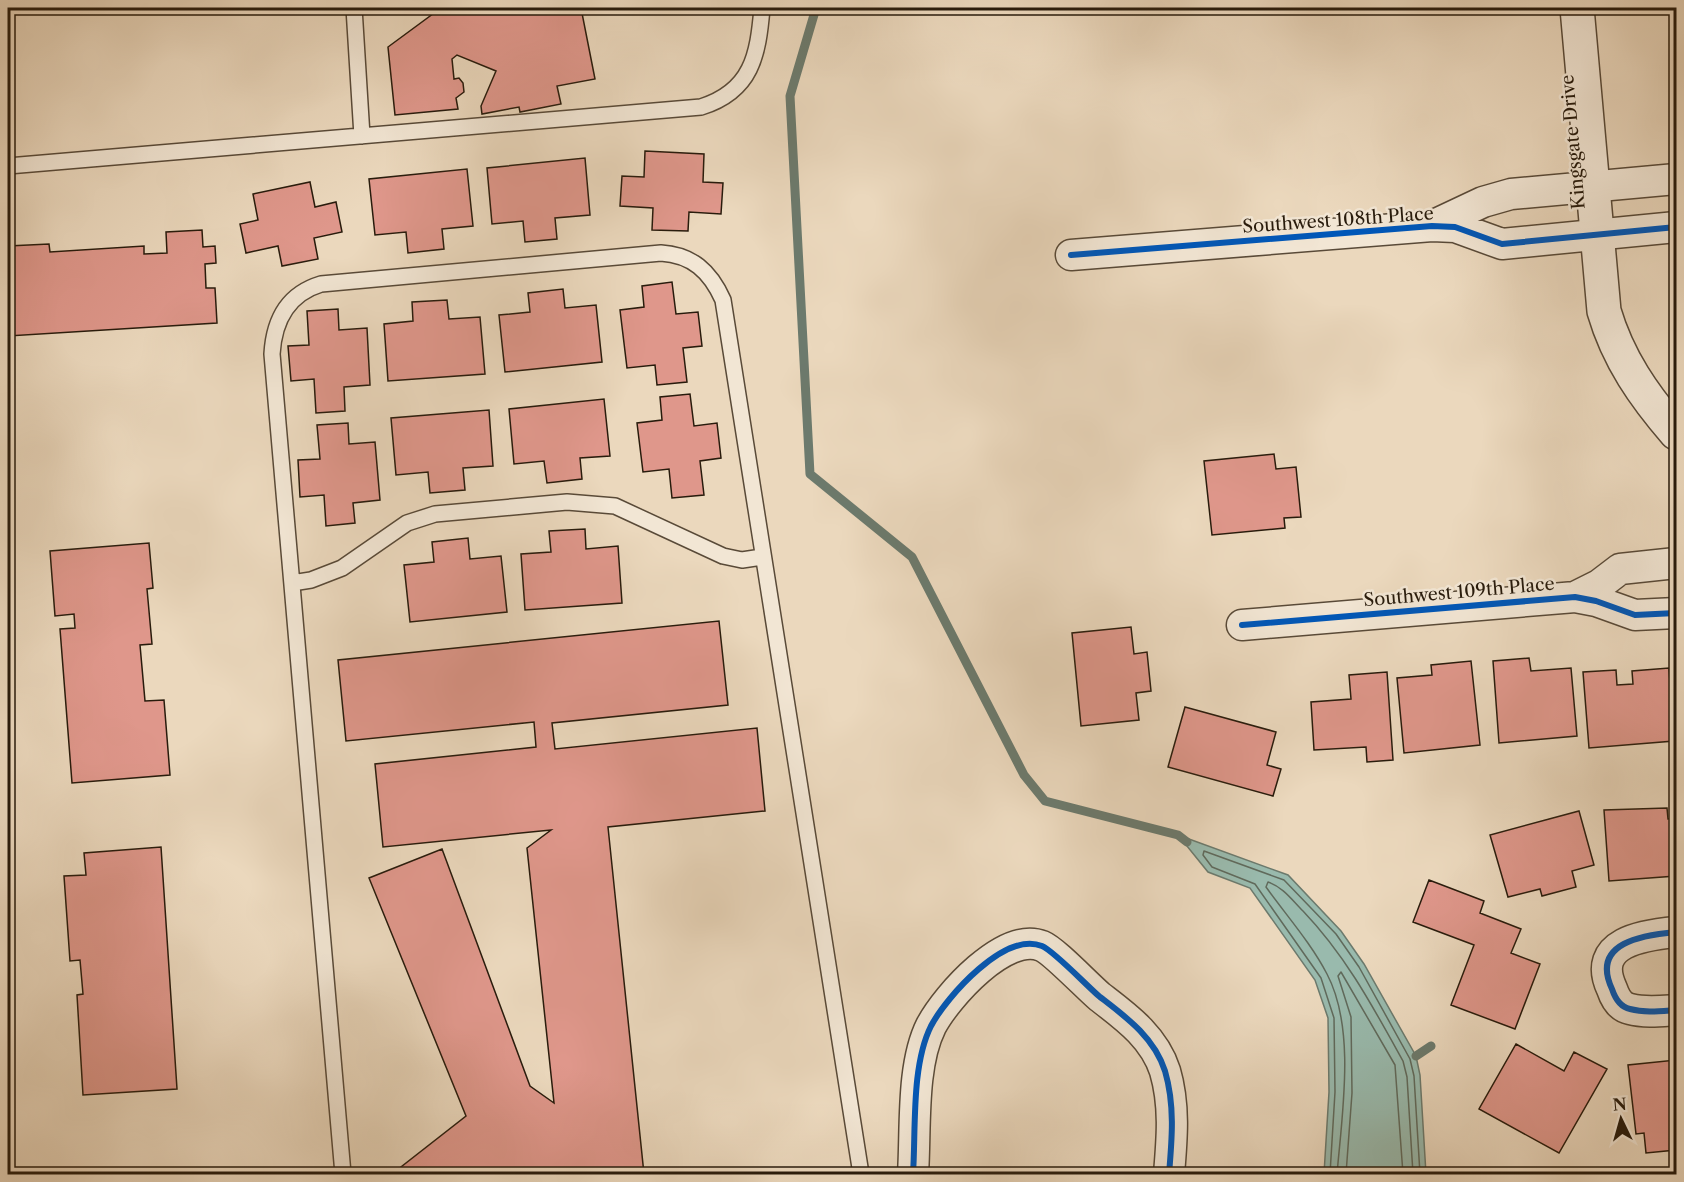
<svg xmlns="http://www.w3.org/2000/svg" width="1684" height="1182" font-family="'Libre Caslon Text',serif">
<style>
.water{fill:#99baad;stroke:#6c7a6d;stroke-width:1.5}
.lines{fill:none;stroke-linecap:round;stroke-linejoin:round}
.shore{stroke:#606a5c;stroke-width:1.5}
.stream{stroke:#6c7a6d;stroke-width:9}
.building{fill:#df978b;stroke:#281b0c;stroke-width:1.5}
.service-casing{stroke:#594a38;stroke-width:18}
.minor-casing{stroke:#594a38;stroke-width:33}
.tertiary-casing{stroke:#594a38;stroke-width:36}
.service{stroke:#f2e6d4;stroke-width:15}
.minor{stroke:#f2e6d4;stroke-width:30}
.tertiary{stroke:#f2e6d4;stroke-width:33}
.cycleway-casing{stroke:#f2e6d4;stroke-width:10}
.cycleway{stroke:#0057b8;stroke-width:6}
.labels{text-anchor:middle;stroke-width:5;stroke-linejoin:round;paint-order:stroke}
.street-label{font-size:18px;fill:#281b0c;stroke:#f2e6d4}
</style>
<rect width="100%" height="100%" fill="#ebd8bd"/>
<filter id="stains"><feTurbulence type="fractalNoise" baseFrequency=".00333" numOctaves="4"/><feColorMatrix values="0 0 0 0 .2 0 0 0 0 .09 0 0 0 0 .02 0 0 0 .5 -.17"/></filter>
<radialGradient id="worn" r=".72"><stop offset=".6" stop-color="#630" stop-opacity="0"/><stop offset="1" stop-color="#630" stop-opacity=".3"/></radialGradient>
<path class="water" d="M1178,835l110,40 53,56 23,33 52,92 4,19 6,99h-102l5,-82 -1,-74 -13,-38 -65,-92 -42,-16z"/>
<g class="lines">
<path class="shore" d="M1330,1174l5,-82 -1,-74 -13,-40 -66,-94 -43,-17 -9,-12 1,-4 80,29 52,54 23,33 51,92 4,17 6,98
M1337,1174c5,-60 19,-145 -10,-200 -16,-31 -41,-59 -61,-87l2,-5c15,5 24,18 35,29 43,45 70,96 100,150l4,16 6,97
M1346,1174l6,-81 -1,-76 -13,-41 3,-4 54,93 8,109"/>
<path class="stream" d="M816,8l-26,88 20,378 102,83 112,218 21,26 133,34 9,7
M1416,1056l15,-10"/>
</g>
<path class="building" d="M441,8h140l14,71 -38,7 4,18 -41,8 -1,-5 -37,7 -1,-8 15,-35 -39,-16 -5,4 2,20 5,-1 4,5 1,9 -8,6 2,11 -63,6 -7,-68z
M645,151l59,3 -1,28 20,1 -2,31 -32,-2 -1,19 -36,-1 1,-22 -33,-2 2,-30 22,1z
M585,158l5,57 -35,3 2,21 -32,3 -2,-21 -31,3 -5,-56z
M467,169l6,57 -31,3 2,20 -36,4 -2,-21 -31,3 -6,-56z
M310,182l5,25 21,-5 6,30 -28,6 4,21 -36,7 -4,-20 -32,7 -6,-29 18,-4 -5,-26z
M202,230l1,17 12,-1 1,17 -11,1 1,24h9l2,35 -209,13v-90l41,-2 1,8 94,-6v8l23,-1 -1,-21z
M672,282l4,32 22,-2 4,34 -19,2 4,34 -30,3 -2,-20 -28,3 -7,-58 24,-3 -2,-21z
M563,289l2,19 31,-3 6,57 -97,10 -6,-57 31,-3 -2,-19z
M447,300l2,19 31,-2 5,57 -97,7 -4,-57 29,-3 -1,-19z
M338,309l1,21 28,-2 3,57 -26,2 1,24 -29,2 -2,-34 -23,2 -3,-35 21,-1 -2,-34z
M690,394l4,32 23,-3 4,35 -21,3 4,34 -32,3 -3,-29 -26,3 -6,-49 25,-3 -2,-23z
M604,399l6,57 -30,2 2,21 -35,4 -3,-22 -30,3 -5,-55z
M489,410l4,56 -30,2 2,22 -35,3 -2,-21 -32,3 -5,-57z
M348,423l1,21 26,-2 5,58 -27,3 2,20 -29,3 -2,-31 -24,2 -2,-37 22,-1 -3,-34z
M1274,454l2,15 20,-2 5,50 -17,1 1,10 -73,7 -8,-74z
M585,529l1,20 32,-3 4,57 -97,7 -4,-56 30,-2 -2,-21z
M468,538l2,21 31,-3 6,56 -97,10 -6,-57 30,-3 -2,-20z
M149,543l4,45 -6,1 5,55 -12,1 5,56 19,-1 6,75 -98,8 -12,-154 15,-1 -1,-14 -19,2 -5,-65z
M719,621l9,84 -176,18 3,26 202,-21 8,83 -157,16 36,347h-252l74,-58 -97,-238 73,-29 88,237 24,17 -27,-255 24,-18 -168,17 -8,-83 161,-17 -2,-25 -188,19 -8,-81z
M1131,627l3,27 13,-2 4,39 -15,2 3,27 -58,6 -9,-93z
M1529,658l2,13 40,-3 6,68 -78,7 -6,-82z
M1471,661l9,84 -76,8 -7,-75 35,-3 -1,-10z
M1669,668l5,73 -85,7 -6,-76 33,-2 1,15 16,-1 -1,-13z
M1387,672l6,88 -26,2 -1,-15 -52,3 -3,-48 40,-3 -2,-24z
M1185,707l91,25 -9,33 14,4 -8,27 -105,-29z
M1667,808l1,11 8,-1v58l-67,5 -5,-71z
M1579,811l15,54 -22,6 4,16 -34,9 -2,-7 -32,8 -18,-62z
M161,847l16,242 -94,6 -6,-100 6,-1 -3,-34 -10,1 -6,-85 22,-1 -2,-22z
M1429,880l55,21 -4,12 41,16 -10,24 29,11 -25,65 -64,-24 23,-60 -61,-23z
M1516,1044l48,27 10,-19 33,17 -48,84 -80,-44z
M1676,1060v90l-30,3 -2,-20 -8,1 -8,-69z"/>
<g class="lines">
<defs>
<path id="service" d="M354,8l8,128
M8,166l693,-59c51,-16 57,-52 61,-99
M292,583l19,-3 31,-12 65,-45 28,-9 132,-12 48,4 108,50 19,4 20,-3
M343,1174l-71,-820c2,-34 16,-60 49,-70l340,-31c31,2 49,18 62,47l138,874"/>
<path id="minor" d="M1432,226l51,-24 28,-8 165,-15
M1071,255l361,-29 23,1 47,17 174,-17
M1575,597l24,-12 21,-16 56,-6
M1242,625l333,-28 21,4 39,14 41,-2
M1676,932c-32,3 -86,10 -64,57 3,9 8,18 18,20 15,4 31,2 46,1
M913,1174c3,-44 -2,-108 18,-148 16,-30 74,-95 111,-80 12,5 45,40 58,51 26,20 54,40 65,74 10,34 7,68 4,103"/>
<path id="tertiary" d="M1577,8l27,303c14,48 40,85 72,122"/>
</defs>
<use href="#service" class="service-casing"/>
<use href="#minor" class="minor-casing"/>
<use href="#tertiary" class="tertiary-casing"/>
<use href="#service" class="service"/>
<use href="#minor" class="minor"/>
<use href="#tertiary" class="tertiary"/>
<defs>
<path id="cycleway" d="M1071,255l361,-29 23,1 47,17 174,-17
M1242,625l333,-28 21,4 39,14 41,-2
M1676,932c-32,3 -86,10 -64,57 3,9 8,18 18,20 15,4 31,2 46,1
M913,1174c3,-44 -2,-108 18,-148 16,-30 74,-95 111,-80 12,5 45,40 58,51 26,20 54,40 65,74 10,34 7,68 4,103"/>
</defs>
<use href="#cycleway" class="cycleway-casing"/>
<use href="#cycleway" class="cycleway"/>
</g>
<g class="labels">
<g class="street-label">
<text transform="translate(1573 142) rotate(-95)" y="6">Kingsgate Drive</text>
<text transform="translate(1338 220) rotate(-4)" y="6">Southwest 108th Place</text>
<text transform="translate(1459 592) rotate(-5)" y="6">Southwest 109th Place</text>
</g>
</g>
<rect width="1684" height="1182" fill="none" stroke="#ebd8bd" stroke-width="30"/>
<rect x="9" y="9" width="1666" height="1164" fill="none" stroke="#281b0c" stroke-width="3"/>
<rect x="15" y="15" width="1654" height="1152" fill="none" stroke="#281b0c" stroke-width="1.5"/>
<g transform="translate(1621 1119) rotate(355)" stroke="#f2e6d4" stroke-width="4.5" paint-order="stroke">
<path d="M0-4.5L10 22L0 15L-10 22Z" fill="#281b0c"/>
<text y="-9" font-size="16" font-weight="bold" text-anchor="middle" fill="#281b0c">N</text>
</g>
<rect width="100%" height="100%" filter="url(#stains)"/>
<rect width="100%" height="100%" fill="url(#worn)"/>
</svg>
